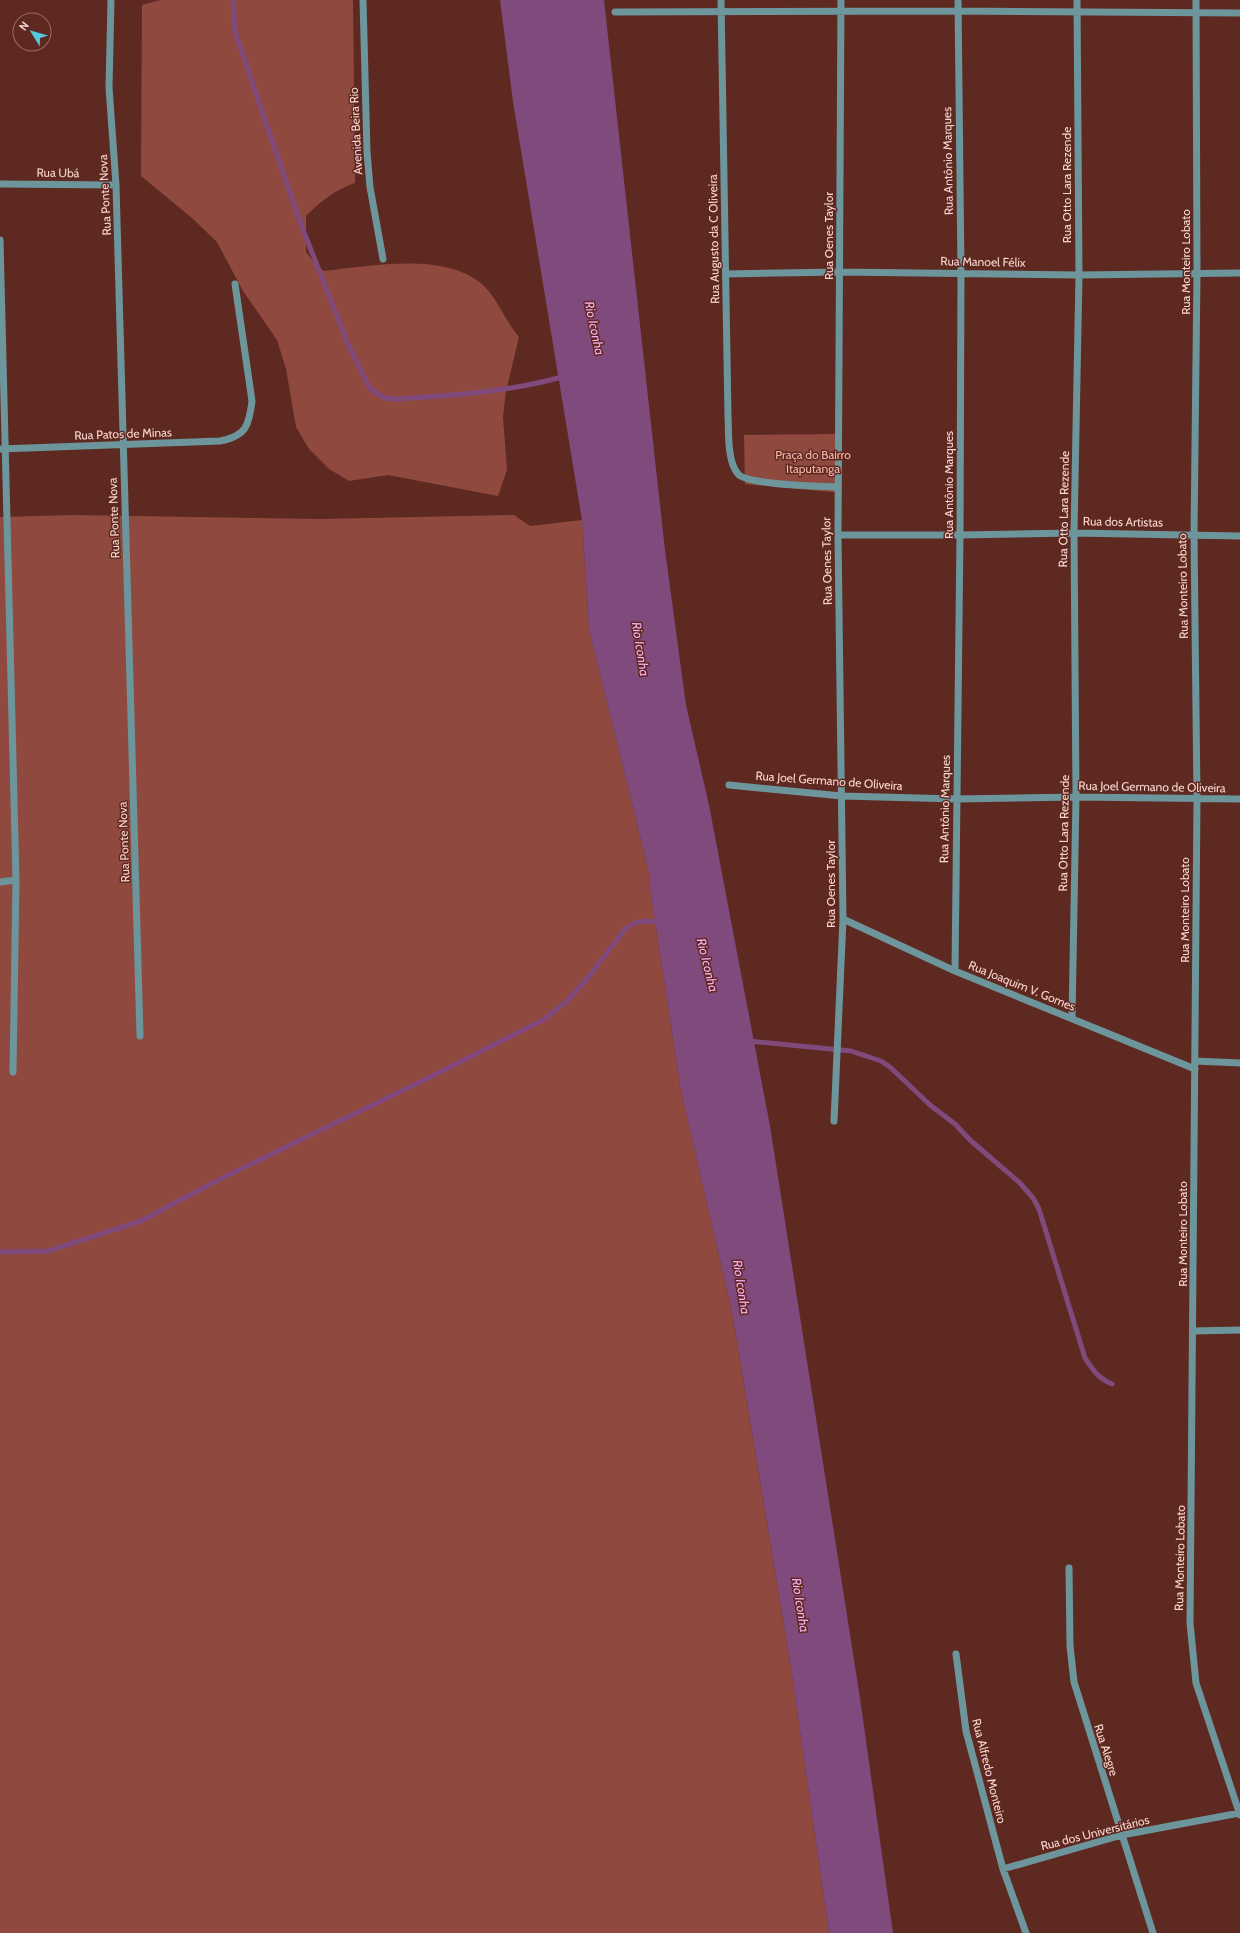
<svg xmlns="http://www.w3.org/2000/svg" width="1240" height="1933" font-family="Cabin,sans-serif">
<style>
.green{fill:#90493f}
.water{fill:#804a7c}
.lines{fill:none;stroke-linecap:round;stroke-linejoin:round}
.stream{stroke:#804a7c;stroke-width:5}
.minor{stroke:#6d959c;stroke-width:7}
.labels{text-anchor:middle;stroke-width:3;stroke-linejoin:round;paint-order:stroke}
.street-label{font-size:12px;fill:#f8d5cf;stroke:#5e2921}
.park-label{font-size:12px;fill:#f7b6ab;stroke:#5e2921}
.water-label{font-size:13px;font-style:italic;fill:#feaff7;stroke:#5e2921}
</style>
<rect width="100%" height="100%" fill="#5e2921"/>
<path class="green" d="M160,0h193l2,183c-20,7 -34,18 -49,33v36l11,14 7,5c47,-5 123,-20 160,15 15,15 21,35 35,51l-13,54 -3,26 4,53 -9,26 -110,-21 -39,6 -20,-12 -20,-20 -13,-22 -10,-58 -9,-29 -34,-49 -26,-49 -25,-24 -51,-42 1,-171z
M839,434l3,59 -97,-9 -1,-49z
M72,515l249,4 193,-4 16,11 52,-6 7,110 62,251 -2,1 32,209 51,221 57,343 40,278h-829v-1416z"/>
<path class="water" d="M500,0h104l61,550 21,155 23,100 61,321 90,572 33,235h-64l-40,-278 -57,-343 -51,-221 -32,-209 2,-1 -62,-251 -7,-110 -69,-418z"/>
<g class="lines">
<path class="stream" d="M233,0l2,32 65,190 48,122 21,43 7,6 9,5 12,1c56,-4 114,-7 168,-23
M748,1041l103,10 30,10 9,6 40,38 25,19 15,16 50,43 13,15 6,11 46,149c8,12 13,20 27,26
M0,1252l48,-1 93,-30 79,-42 202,-98 121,-61 24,-19 23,-26 35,-46c12,-10 21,-8 36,-7"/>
<path class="minor" d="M111,0l-2,87 7,98 24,851
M363,0l4,152 3,35 13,72
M721,0l7,417c1,17 -1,44 10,57 9,11 82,12 100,13
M1196,0l1,272 -3,263 3,263 -7,825 6,60 44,132
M615,12l343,-1 282,2
M0,184l116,1
M0,240l16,640 -3,192
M726,274l114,-2 239,3 161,-2
M0,449l220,-8c26,-5 29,-15 32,-40l-17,-117
M838,535h122l114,-2 166,3
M729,785l113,11 114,3 120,-2 164,2
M0,882l16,-2
M843,919l112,52 240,98
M955,971l5,-436 1,-263 -3,-272
M1072,1018l4,-221 -2,-264 5,-258 -2,-275
M1195,1061l45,2
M834,1121l9,-202 -5,-384 3,-535
M1193,1331l47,-1
M1069,1568l1,78 4,36 79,251
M956,1654l10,77 37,138 23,64
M1003,1869l119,-34 118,-22"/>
</g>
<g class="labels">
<g class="street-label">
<text transform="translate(356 131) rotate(-93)" y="4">Avenida Beira Rio</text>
<text transform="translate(948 161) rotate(-91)" y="4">Rua Antônio Marques</text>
<text transform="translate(58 173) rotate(1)" y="4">Rua Ubá</text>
<text transform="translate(1067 185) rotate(-90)" y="4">Rua Otto Lara Rezende</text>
<text transform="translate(105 195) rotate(-93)" y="4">Rua Ponte Nova</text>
<text transform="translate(829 236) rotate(-90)" y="4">Rua Oenes Taylor</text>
<text transform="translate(714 239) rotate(-91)" y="4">Rua Augusto da C Oliveira</text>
<text transform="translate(983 262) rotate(1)" y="4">Rua Manoel Félix</text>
<text transform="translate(1186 262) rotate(-90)" y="4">Rua Monteiro Lobato</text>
<text transform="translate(123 434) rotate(-2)" y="4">Rua Patos de Minas</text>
<text transform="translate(949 485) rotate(-90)" y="4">Rua Antônio Marques</text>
<text transform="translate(1064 509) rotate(-89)" y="4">Rua Otto Lara Rezende</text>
<text transform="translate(114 518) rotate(-92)" y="4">Rua Ponte Nova</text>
<text transform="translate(1123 522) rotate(1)" y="4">Rua dos Artistas</text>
<text transform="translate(827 561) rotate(-91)" y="4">Rua Oenes Taylor</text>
<text transform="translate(1183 586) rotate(-91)" y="4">Rua Monteiro Lobato</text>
<text transform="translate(829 781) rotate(4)" y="4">Rua Joel Germano de Oliveira</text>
<text transform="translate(1152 787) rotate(1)" y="4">Rua Joel Germano de Oliveira</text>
<text transform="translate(945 809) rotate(-89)" y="4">Rua Antônio Marques</text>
<text transform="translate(1064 833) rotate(-89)" y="4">Rua Otto Lara Rezende</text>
<text transform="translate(124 842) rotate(-92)" y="4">Rua Ponte Nova</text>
<text transform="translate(831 884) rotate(-90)" y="4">Rua Oenes Taylor</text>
<text transform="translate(1185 910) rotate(-90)" y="4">Rua Monteiro Lobato</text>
<text transform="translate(1022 986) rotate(22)" y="4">Rua Joaquim V. Gomes</text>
<text transform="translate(1183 1234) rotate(-90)" y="4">Rua Monteiro Lobato</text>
<text transform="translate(1180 1558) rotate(-89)" y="4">Rua Monteiro Lobato</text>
<text transform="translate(1106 1750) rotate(72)" y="4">Rua Alegre</text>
<text transform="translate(989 1771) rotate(76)" y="4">Rua Alfredo Monteiro</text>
<text transform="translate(1095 1833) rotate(-14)" y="4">Rua dos Universitários</text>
</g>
<g class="park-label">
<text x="813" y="459">Praça do Bairro<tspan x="813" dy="14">Itaputanga</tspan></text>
</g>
<g class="water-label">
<text transform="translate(595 328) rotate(78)" y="5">Rio Iconha</text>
<text transform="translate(641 649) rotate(81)" y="5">Rio Iconha</text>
<text transform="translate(708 965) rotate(76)" y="5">Rio Iconha</text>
<text transform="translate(742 1287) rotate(81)" y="5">Rio Iconha</text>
<text transform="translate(801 1605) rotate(81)" y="5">Rio Iconha</text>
</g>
</g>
<g transform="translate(32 32) rotate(307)"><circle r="19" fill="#5e2921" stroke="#9c6e67"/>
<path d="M0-3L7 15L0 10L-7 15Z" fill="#54cadd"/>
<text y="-6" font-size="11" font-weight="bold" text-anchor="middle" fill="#f8d5cf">N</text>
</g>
</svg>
